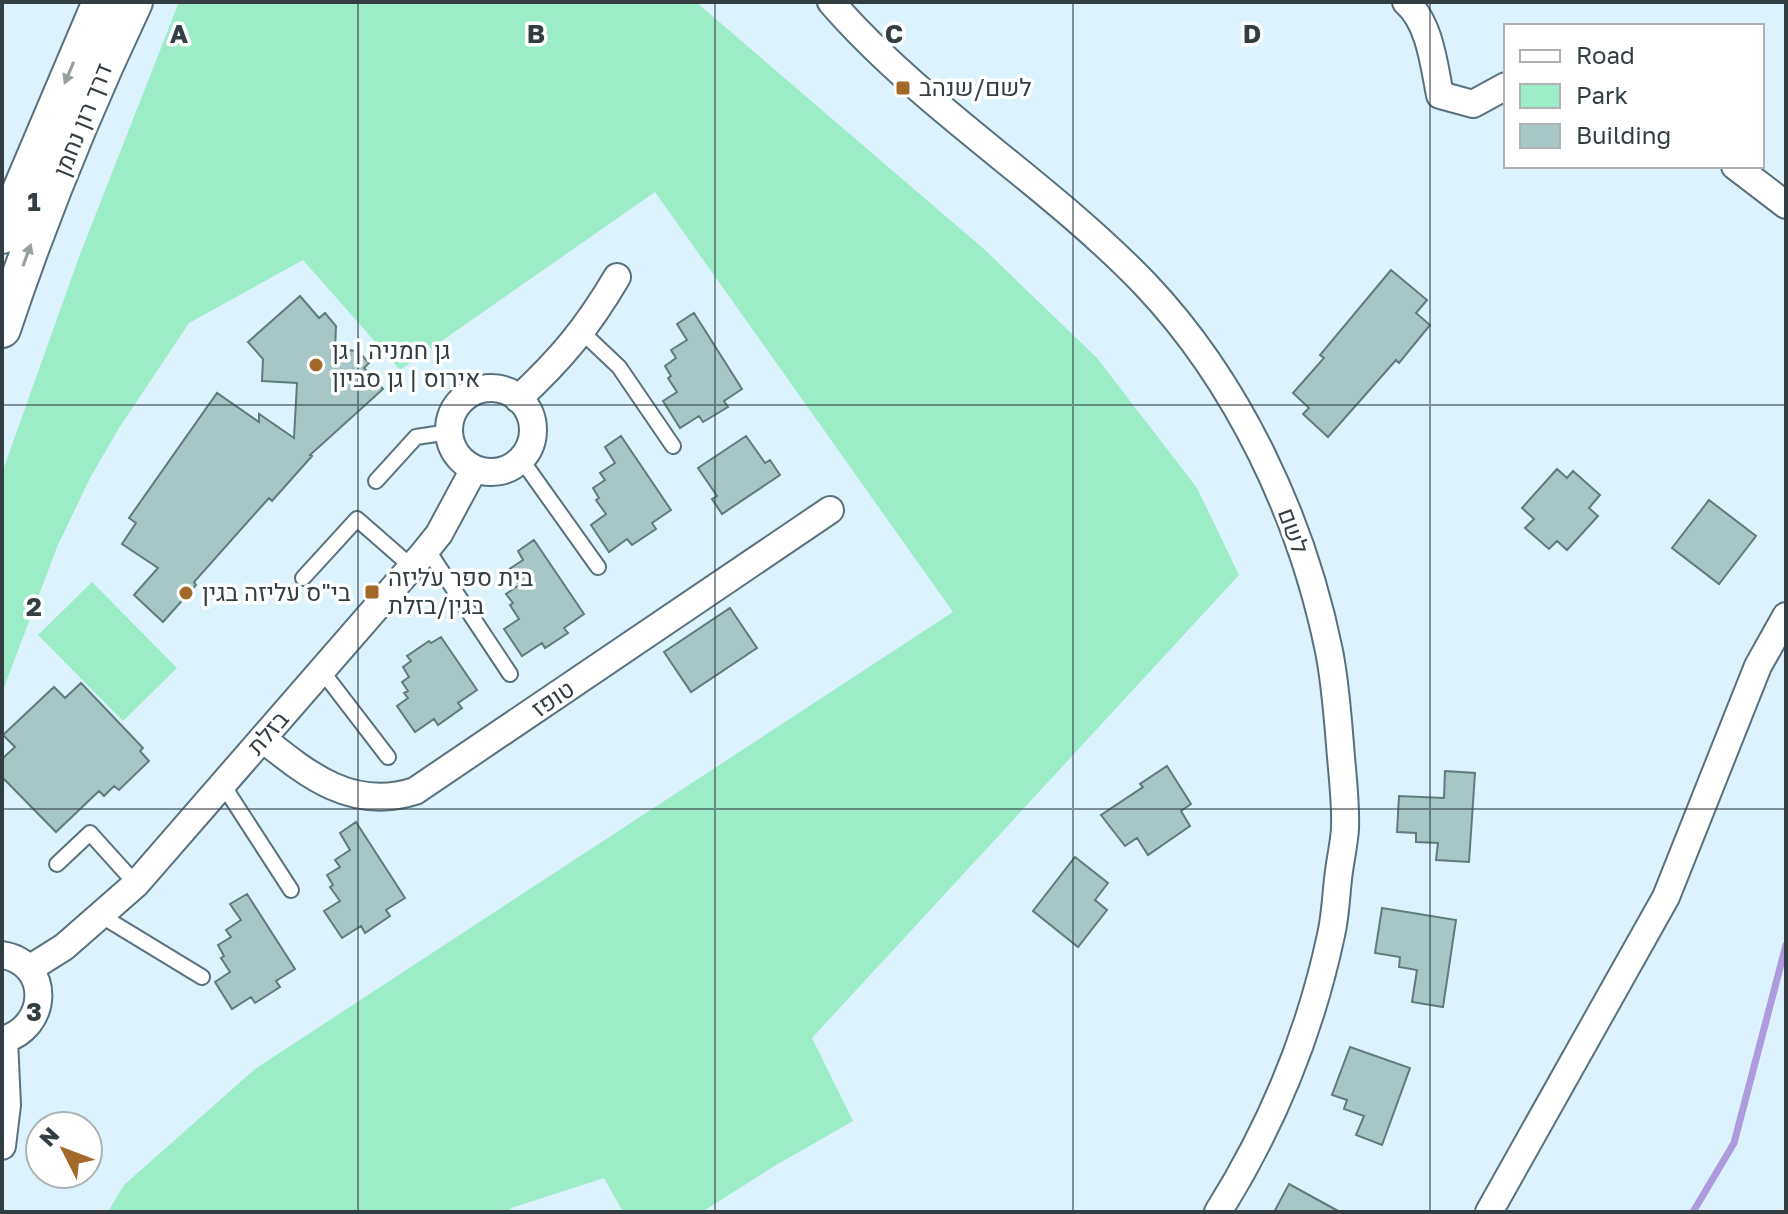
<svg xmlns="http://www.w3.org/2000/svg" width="1788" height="1214" font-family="'Golos Text',Heebo,sans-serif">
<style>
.green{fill:#9cecc8}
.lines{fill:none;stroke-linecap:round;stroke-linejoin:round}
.stream{stroke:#ad9bde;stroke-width:7}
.building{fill:#a7c7c7;stroke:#5e7c7c;stroke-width:2}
.service-casing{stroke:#59717e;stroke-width:18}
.minor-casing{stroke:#59717e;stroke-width:30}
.secondary-casing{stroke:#59717e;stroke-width:40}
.service{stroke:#fff;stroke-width:14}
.minor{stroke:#fff;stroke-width:26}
.secondary{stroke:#fff;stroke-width:36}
.oneway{fill:#999ea1}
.grid{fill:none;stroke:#333e43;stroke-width:2;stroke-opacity:0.55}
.poi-dot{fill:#a36928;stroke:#fff;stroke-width:3}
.labels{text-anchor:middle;stroke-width:7;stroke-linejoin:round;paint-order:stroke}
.poi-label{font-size:24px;fill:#333e43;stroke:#fff;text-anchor:start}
.street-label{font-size:24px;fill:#333e43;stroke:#fff}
.grid-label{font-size:26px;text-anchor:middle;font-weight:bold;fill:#333e43;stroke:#fff;stroke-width:7;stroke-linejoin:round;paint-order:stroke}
</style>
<rect width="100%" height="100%" fill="#dcf2fd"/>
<path class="green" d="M179,2h517l289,248 112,108 100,130 42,87 -427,463 41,83 -77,44 -74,47h-79l-19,-34 -93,30 -3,4h-400l16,-27 131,-116 698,-457 -298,-420 -255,178 -97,-110 -114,63 -70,105 -29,50 -33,69 -55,146v-220l77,-216z
M92,582l85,86 -54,53 -85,-86z"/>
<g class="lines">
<path class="stream" d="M1693,1212l41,-69 52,-198"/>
</g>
<path class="building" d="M1391,270l36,30 -11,13 14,12 -31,38 -3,-3 -68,77 -25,-23 6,-6 -16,-15 31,-35 -4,-3z
M300,296l19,22 6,-5 11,13 -1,23 23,2 11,12 -5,5 19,21 -73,66 2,1 -40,45 -3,-3 -75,84 2,3 -33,37 -29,-27 24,-27 -36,-24 14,-21 -7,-5 88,-125 42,29v-8l35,24 3,-55 -35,-2 1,-22 -15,-17z
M694,313l48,76 -18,12 4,6 -25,15 -4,-6 -19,12 -17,-27 14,-9 -9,-14 3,-2 -6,-10 11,-8 -5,-8 16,-10 -10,-16z
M621,436l50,74 -19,13 4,6 -24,16 -5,-6 -18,13 -18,-27 15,-11 -10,-14 3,-2 -6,-10 12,-8 -5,-7 15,-10 -10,-16z
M746,436l19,27 5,-3 10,15 -58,39 -10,-15 5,-3 -19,-28z
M1557,469l10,9 6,-7 27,24 -11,13 9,8 -31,34 -10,-9 -8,8 -24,-21 9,-9 -12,-11z
M1709,500l47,36 -37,48 -47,-36z
M534,540l50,74 -20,14 4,5 -23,15 -3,-5 -20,13 -18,-27 15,-10 -9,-14 3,-2 -7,-9 13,-9 -11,-15 15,-10 -5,-9z
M730,608l27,40 -66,44 -27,-40z
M441,637l36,53 -19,13 4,5 -24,17 -4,-6 -19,13 -18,-26 11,-8 -4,-5 4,-2 -6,-9 7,-5 -6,-10 8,-6 -4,-5 22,-15 2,2z
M81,683l62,65 -3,3 9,10 -30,29 -5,-4 -10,10 -5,-5 -43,41 -54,-55v-18l13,-12 -12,-12 51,-48 11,11z
M1167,766l24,38 -10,7 9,15 -42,29 -11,-17 -12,8 -24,-31 42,-28 -3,-3z
M1445,771l30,2 -6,89 -33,-2 2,-17 -22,-1v-9l-19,-1 2,-36 45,2z
M356,822l49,76 -19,12 4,6 -25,17 -4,-7 -19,12 -18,-27 16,-10 -10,-14 3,-2 -6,-10 13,-8 -5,-7 15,-10 -10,-17z
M1075,857l33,26 -13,17 12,10 -29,37 -45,-36z
M247,894l48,75 -19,12 4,6 -25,16 -4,-6 -19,12 -17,-27 15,-10 -9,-14 3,-2 -6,-11 13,-8 -5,-7 15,-10 -11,-16z
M1382,908l74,12 -13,87 -31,-5 5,-32 -18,-3 1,-10 -25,-4z
M1350,1047l60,21 -28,77 -26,-10 8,-19 -20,-7 3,-9 -15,-5z
M1289,1184l51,28h-66z"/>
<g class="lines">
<defs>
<path id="service" d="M582,332l37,35 54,79
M521,459l77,108
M376,481l40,-44 33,-5
M427,549l83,125
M303,578l54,-59 55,48
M322,671l66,86
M223,785l68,105
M57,864l33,-31 46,51
M100,915l102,62"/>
<path id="minor" d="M831,2c92,106 216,180 314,282 93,98 157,234 184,367 7,35 9,71 12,106 2,24 5,48 4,72 -1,14 -4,28 -6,42 -3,21 -3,43 -8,64 -21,99 -59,191 -113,277
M1406,2c24,21 28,63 34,93l33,9 33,-18
M1735,166l51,39
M449 430a42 42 0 1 1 84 0a42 42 0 1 1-84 0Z
M518,399c43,-40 69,-71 99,-122
M263,739c46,37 90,72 152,52l415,-281
M2,955c50,8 47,73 0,85
M29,969l35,-22 72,-63 287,-330 16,-20 35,-65
M2,1146l5,-41 -3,-65
M1489,1212l177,-315 92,-231 28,-50"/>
<path id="secondary" d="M2,235l99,-233
M2,329c37,-111 82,-221 132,-327"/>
</defs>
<use href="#service" class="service-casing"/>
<use href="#minor" class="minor-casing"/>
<use href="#secondary" class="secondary-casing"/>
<use href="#service" class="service"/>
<use href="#minor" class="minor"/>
<use href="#secondary" class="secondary"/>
</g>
<defs><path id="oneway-solid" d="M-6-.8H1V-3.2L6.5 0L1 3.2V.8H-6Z" transform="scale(2)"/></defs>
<g class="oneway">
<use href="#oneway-solid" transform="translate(69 73) rotate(113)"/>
<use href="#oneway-solid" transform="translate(27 255) rotate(-70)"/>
</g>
<path class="grid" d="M358,2v1210M715,2v1210M1073,2v1210M1430,2v1210M2,405h1784M2,809h1784"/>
<g class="poi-dot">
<rect x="895" y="80" width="16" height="16" rx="4"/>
<circle cx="316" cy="365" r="8"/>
<rect x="364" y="584" width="16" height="16" rx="4"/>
<circle cx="186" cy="593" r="8"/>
</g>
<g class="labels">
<g class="poi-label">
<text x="919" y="96">לשם/שנהב</text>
<text x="332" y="359">גן חמניה | גן<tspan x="332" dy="28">אירוס | גן סביון</tspan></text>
<text x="388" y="586">בית ספר עליזה<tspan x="388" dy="28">בגין/בזלת</tspan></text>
<text x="202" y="601">בי"ס עליזה בגין</text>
</g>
<g class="street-label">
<text transform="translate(83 120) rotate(-68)" y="8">דרך רון נחמן</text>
<text transform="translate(1293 531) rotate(70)" y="8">לשם</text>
<text transform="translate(553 699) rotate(-34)" y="8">טופז</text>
<text transform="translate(268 733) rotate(-49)" y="8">בזלת</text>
</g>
</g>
<g class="grid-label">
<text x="179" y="43">A</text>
<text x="536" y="43">B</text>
<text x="894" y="43">C</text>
<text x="1252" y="43">D</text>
<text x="34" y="211">1</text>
<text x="34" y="616">2</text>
<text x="34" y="1021">3</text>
</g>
<rect width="1788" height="1214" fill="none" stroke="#333e43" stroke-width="8"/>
<rect x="1504" y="24" width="260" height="144" fill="#ffffff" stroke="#adb2b4" stroke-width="2"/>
<rect x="1520" y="50" width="40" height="12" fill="#ffffff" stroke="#adb2b4" stroke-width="2"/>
<text x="1576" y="64" font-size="24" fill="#333e43">Road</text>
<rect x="1520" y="84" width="40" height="24" fill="#9cecc8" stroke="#adb2b4" stroke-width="2"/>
<text x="1576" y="104" font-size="24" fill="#333e43">Park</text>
<rect x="1520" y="124" width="40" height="24" fill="#a7c7c7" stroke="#adb2b4" stroke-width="2"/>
<text x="1576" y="144" font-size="24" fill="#333e43">Building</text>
<g transform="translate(64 1150) rotate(312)"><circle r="38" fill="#ffffff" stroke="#adb2b4" stroke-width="2"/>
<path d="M0-6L14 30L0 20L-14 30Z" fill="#a36928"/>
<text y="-12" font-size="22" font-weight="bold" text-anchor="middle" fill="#333e43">N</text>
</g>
</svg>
